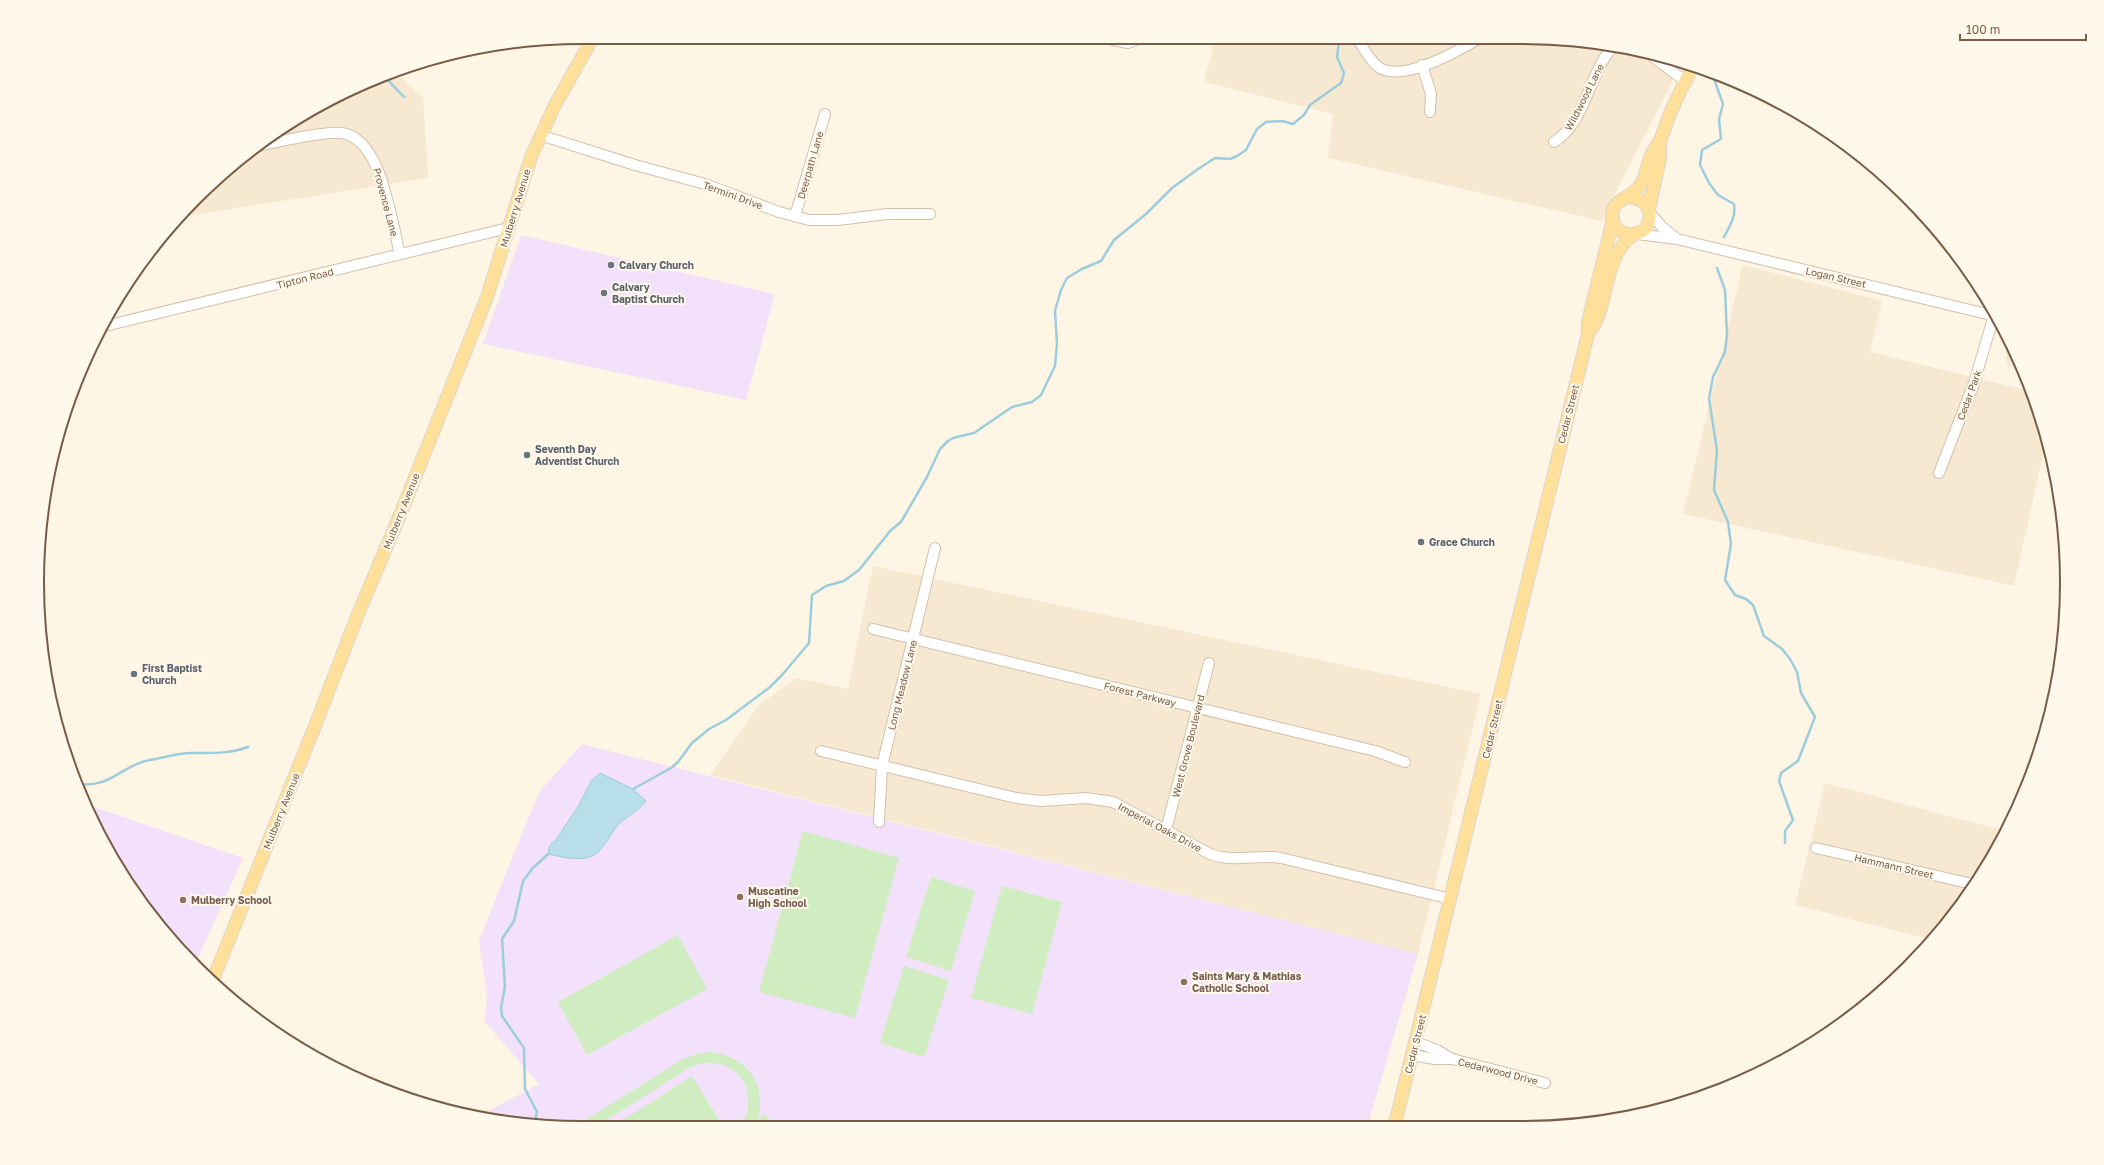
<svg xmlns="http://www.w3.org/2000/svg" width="2104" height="1165" font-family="'Golos Text',sans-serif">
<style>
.residential{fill:#f6e8d1}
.education{fill:#f3e0fa}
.green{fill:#d0edc1}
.water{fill:#b7dee9;stroke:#9ccddc}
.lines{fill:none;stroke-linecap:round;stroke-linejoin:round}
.stream{stroke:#9ccddc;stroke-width:2.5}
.minor-casing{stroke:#d2c0ab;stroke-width:12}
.major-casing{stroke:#dcd5cf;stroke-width:14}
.minor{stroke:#fff;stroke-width:10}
.major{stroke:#ffe09a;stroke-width:12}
.worship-dot{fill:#6b7280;stroke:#fff9ec;stroke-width:1.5}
.education-dot{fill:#8d6e63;stroke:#fff9ec;stroke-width:1.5}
.labels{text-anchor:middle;stroke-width:4;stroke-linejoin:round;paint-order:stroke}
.street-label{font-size:10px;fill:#785c47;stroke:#fff9ec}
.worship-label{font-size:10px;font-weight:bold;fill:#5b616d;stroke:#fff9ec;text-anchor:start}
.education-label{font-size:10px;font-weight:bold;fill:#785e54;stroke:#fff9ec;text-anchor:start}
.rim{fill:none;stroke:#785c47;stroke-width:2}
</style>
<rect width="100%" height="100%" fill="#fef5e4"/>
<path class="residential" d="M1557,38l125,25 -81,158 -273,-63 5,-44 -129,-32 11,-43z
M395,71l28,27 5,80 -248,39 17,-20 54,-47 90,-57z
M1743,265l139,36 -12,51 160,39 17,46 -33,149 -331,-72z
M2005,332l6,9 11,31 -15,-7z
M873,566l608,128 -63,260 -708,-179 49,-70 37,-27 52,11z
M1825,783l180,48 -11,24 -65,84 -134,-34z"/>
<path class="education" d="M521,235l254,59 -29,106 -263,-56z
M582,744l836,210 -50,170 -821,3 -64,-13 56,-30 -54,-62 2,-28 -8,-53 35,-88 26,-62z
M85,804l158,54 -48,107 -23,-23 -62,-87z"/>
<path class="green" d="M803,831l96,27 -44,160 -96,-26z
M931,877l44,14 -24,80 -45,-14z
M1002,886l60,16 -30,112 -61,-16z
M678,935l29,54 -120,66 -29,-53z
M904,966l45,14 -25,77 -44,-14z
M711,1052c35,4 56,31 47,66l8,-4 5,9 -4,3h-26c23,-38 -11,-77 -52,-58l-93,59h-22l109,-68 17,-6z
M692,1076l31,50 -111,1z"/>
<path class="water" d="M600,773l33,16 13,12c-8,11 -20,15 -29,25 -6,8 -11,18 -18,25 -11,13 -37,6 -51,3l2,-9 6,-5 23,-35 12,-24z"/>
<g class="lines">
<path class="stream" d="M1712,73l11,31 -4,15 2,20 -19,11 -2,15 9,18 9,12 16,9c2,14 -4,21 -10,33
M384,76l20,21
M1717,268l8,22 2,45 -2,17 -12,25 -4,22 8,51 -3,40 14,32 3,22 -6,36 10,15 11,4 7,6 11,31 18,13 8,10 7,13 4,21 14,24 -17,44 -17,12 -2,8 14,39 -8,11v12
M76,784c37,4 42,-17 73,-24 14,-2 28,-7 42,-7 21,0 38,1 57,-6
M633,789l38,-21 7,-6 14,-19 17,-14 17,-9 44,-33 12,-12 27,-32 3,-48 14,-9 18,-5 15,-11 32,-40 10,-8 26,-45 13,-28 8,-8 5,-3 21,-5 38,-26 20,-5 9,-7 14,-29 2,-22 -2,-33 6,-21 6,-12 15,-9 19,-8 13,-21 32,-26 26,-26 26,-19 17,-11 15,1 7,-3 9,-6 11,-21 9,-7 16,-1 11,3 11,-9 6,-10 31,-22 3,-10 -7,-16 2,-15
M534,1124l3,-12 -12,-23 -1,-41 -22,-32 -1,-8 4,-21 -3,-48 12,-18 9,-40 9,-12 16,-15"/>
<defs>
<path id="minor" d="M1357,39c7,9 13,23 23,29 24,14 78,-17 100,-30
M1113,40l15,3 8,-3
M1653,57l32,24
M1422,65l9,29 -1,18
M540,135l95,30 70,19 74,28 30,8h29l49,-6h43
M1554,142c32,-20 34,-66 57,-93
M257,146c22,-4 65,-15 85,-13 40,6 49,87 58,121
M1649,212l13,15 15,12
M795,216l30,-102
M1637,234l40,5 318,77
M101,327l407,-99
M1939,473l35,-90 20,-68
M873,629l502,122 30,11
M821,751l195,47 25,3 45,-3 27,4 97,52c24,9 47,0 71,4l170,41
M879,822l3,-56 53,-218
M1166,830l43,-167
M1816,848l156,36
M1416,1042l21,8 15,9 93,24
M1412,1055l23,4h17"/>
<path id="major" d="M1629,197l12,3c9,8 11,17 5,28 -16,15 -42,0 -32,-20 5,-11 20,-11 27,-24 5,-8 6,-19 10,-28 2,-6 7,-11 9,-16 5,-10 7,-21 12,-31 7,-15 14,-30 22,-44
M1649,209l11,-51v-18
M1588,334c23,-29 13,-75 45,-99
M212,982l103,-256 43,-112 42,-99 87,-218 44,-140 24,-52 36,-64
M1395,1124l193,-790v-12l25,-103"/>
</defs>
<use href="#minor" class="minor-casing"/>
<use href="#major" class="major-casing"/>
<use href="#minor" class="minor"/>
<use href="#major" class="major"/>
</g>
<g class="worship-dot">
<circle cx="611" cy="265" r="4"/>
<circle cx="604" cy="293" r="4"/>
<circle cx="527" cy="455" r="4"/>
<circle cx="1421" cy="542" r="4"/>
<circle cx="134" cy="674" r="4"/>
</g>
<g class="education-dot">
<circle cx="740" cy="897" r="4"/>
<circle cx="183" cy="900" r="4"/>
<circle cx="1184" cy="982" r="4"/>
</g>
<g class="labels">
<g class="street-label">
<text transform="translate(1584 97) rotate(-63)" y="4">Wildwood Lane</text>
<text transform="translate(810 165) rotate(-74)" y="4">Deerpath Lane</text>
<text transform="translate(733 195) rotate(20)" y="4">Termini Drive</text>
<text transform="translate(386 202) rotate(75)" y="4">Provence Lane</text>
<text transform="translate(515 208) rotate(-73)" y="4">Mulberry Avenue</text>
<text transform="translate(1836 277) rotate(13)" y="4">Logan Street</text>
<text transform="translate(305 278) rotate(-14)" y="4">Tipton Road</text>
<text transform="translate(1969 395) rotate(-70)" y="4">Cedar Park</text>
<text transform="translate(1568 414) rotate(-76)" y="4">Cedar Street</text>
<text transform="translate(401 511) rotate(-68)" y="4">Mulberry Avenue</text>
<text transform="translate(902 685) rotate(-76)" y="4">Long Meadow Lane</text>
<text transform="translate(1140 694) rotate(14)" y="4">Forest Parkway</text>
<text transform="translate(1492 729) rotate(-77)" y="4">Cedar Street</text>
<text transform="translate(1188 746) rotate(-76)" y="4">West Grove Boulevard</text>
<text transform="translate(281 811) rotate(-68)" y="4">Mulberry Avenue</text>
<text transform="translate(1160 827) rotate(28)" y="4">Imperial Oaks Drive</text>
<text transform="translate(1894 866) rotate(13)" y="4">Hammann Street</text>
<text transform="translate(1415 1044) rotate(-76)" y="4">Cedar Street</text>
<text transform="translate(1498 1071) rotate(14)" y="4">Cedarwood Drive</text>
</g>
<g class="worship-label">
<text x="619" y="269">Calvary Church</text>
<text x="612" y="291">Calvary<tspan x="612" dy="12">Baptist Church</tspan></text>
<text x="535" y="453">Seventh Day<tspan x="535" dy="12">Adventist Church</tspan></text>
<text x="1429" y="546">Grace Church</text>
<text x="142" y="672">First Baptist<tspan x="142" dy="12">Church</tspan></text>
</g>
<g class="education-label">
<text x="748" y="895">Muscatine<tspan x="748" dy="12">High School</tspan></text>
<text x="191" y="904">Mulberry School</text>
<text x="1192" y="980">Saints Mary &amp; Mathias<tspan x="1192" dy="12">Catholic School</tspan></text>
</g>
</g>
<path d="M0 0H2104V1165H0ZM582 44H1522A538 538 0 0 1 2060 582V583A538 538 0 0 1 1522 1121H582A538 538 0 0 1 44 583V582A538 538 0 0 1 582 44Z" fill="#fff9ec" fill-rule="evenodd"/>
<path class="rim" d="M582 44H1522A538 538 0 0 1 2060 582V583A538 538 0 0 1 1522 1121H582A538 538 0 0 1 44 583V582A538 538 0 0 1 582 44Z"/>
<path d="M1960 34v6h126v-6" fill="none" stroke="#785c47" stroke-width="2"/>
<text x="1966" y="34" font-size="12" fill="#785c47" stroke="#fff9ec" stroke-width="3" paint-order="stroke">100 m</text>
</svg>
